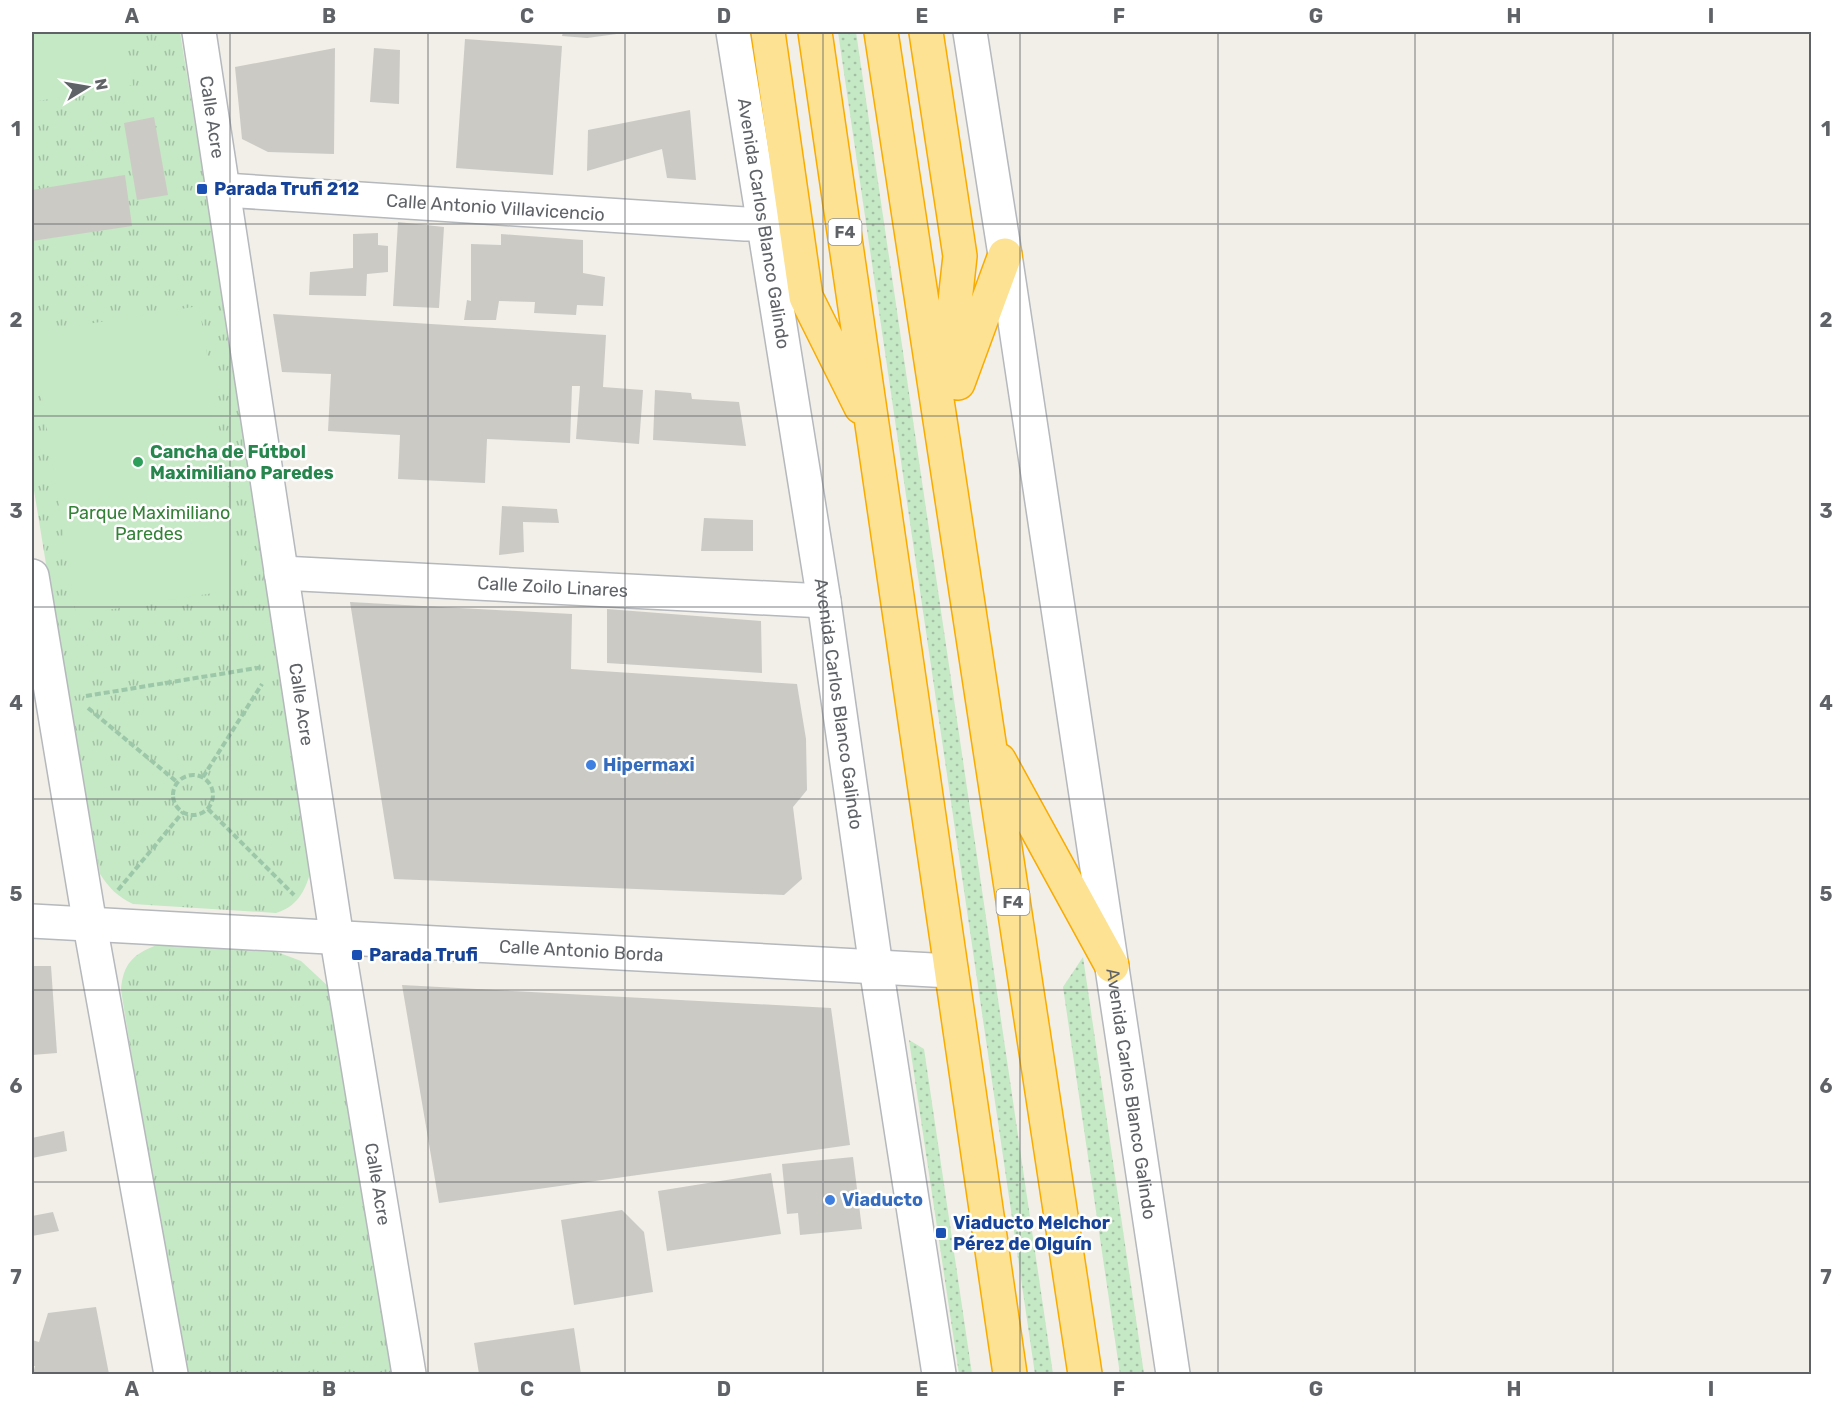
<svg xmlns="http://www.w3.org/2000/svg" width="1843" height="1406" font-family="Rubik,sans-serif">
<style>
.grass{fill:url(#grass-dots)}
.park{fill:url(#park-tufts)}
.pitch{fill:#c5e8c5}
.building{fill:#cccac5}
.lines{fill:none;stroke-linecap:round;stroke-linejoin:round}
.minor-casing{stroke:#b5b8bc;stroke-width:36}
.highway-casing{stroke:#f9ab00;stroke-width:36}
.path{stroke:#9cc7a9;stroke-width:4;stroke-dasharray:6 3;stroke-linecap:butt}
.minor{stroke:#fff;stroke-width:33}
.highway{stroke:#fde293;stroke-width:33}
.grid{fill:none;stroke:#5f6368;stroke-width:1.5;stroke-opacity:0.55}
.transit-dot{fill:#1a4fb4;stroke:#fff;stroke-width:2}
.leisure-dot{fill:#2e9e5b;stroke:#fff;stroke-width:2}
.shop-dot{fill:#3f7fe0;stroke:#fff;stroke-width:2}
.labels{text-anchor:middle;stroke-width:5;stroke-linejoin:round;paint-order:stroke}
.shield{fill:#fff;stroke:#8f9295;stroke-width:1.5}
.shield-label{font-size:16px;font-weight:bold;fill:#5f6368}
.street-label{font-size:18px;fill:#5f6368;stroke:#fff}
.transit-label{font-size:18px;font-weight:bold;fill:#164399;stroke:#fff;text-anchor:start}
.leisure-label{font-size:18px;font-weight:bold;fill:#27864d;stroke:#fff;text-anchor:start}
.park-label{font-size:18px;fill:#348238;stroke:#fff}
.shop-label{font-size:18px;font-weight:bold;fill:#366cbe;stroke:#fff;text-anchor:start}
.neatline{fill:none;stroke:#5f6368;stroke-width:2}
.grid-label{font-size:20px;text-anchor:middle;font-weight:bold;fill:#5f6368}
</style>
<defs>
<pattern id="grass-dots" width="8" height="8" patternUnits="userSpaceOnUse" patternTransform="scale(1.5)"><rect width="8" height="8" fill="#c5e8c5"/><path d="M2 2h.1M6 6h.1" fill="none" stroke="#a3c0a4" stroke-width="1.8" stroke-linecap="round"/></pattern>
<pattern id="park-tufts" width="24" height="20" patternUnits="userSpaceOnUse" patternTransform="scale(1.5)"><rect width="24" height="20" fill="#c5e8c5"/><path d="M3 7l-1-3M5 7V3M7 7l1-3M15 17l-1-3M17 17v-4M19 17l1-3" fill="none" stroke="#a3c0a4"/></pattern>
</defs>
<rect width="100%" height="100%" fill="#f1efe8"/>
<path class="grass" d="M838,32h18l197,1342h-18z
M1083,957l61,417h-24l-57,-387z
M909,1040l15,9 48,325h-13z"/>
<path class="park" d="M32,32h148l79,486 51,355c-5,19 -14,34 -34,40l-143,-9c-15,-7 -24,-16 -33,-30l-37,-206 -31,-190z
M157,945l120,7 24,9 28,26 66,387h-210l-20,-110 -44,-274c2,-26 12,-36 36,-45z"/>
<path class="pitch" d="M32,32h92l9,53 -101,17z
M199,306l46,282 -169,27 -44,-282z"/>
<path class="building" d="M563,32h61v1l-37,5 -25,-2z
M465,39l97,7 -9,129 -97,-7z
M335,48l-1,106 -66,-2 -26,-13 -7,-72z
M374,48l26,2 -1,54 -29,-2z
M690,110l6,70 -29,-2 -5,-29 -75,22 1,-41z
M154,117l14,78 -31,5 -13,-77z
M125,175l7,51 -100,15v-51z
M398,222l46,5 -5,81 -46,-2z
M378,233v12l10,1v26l-21,2 -1,22 -57,-1 1,-23 43,-4v-34z
M501,234l82,6v33l22,4 -2,29 -26,-1 -1,10 -42,-2 1,-11 -36,-1 -3,19h-32l3,-20 4,1v-57l30,1z
M273,314l333,21 -3,52 40,3 -4,54 -63,-5 4,-53h-8l-2,57 -83,-4 -2,44 -87,-4 2,-44 -72,-4 3,-57 -49,-2z
M655,390l36,3 1,6 47,3 7,44 -93,-6z
M502,506l55,3 2,14 -36,-1 1,30 -25,3z
M704,518l49,2v31h-52z
M350,602l222,12 -1,55 226,15 9,55 1,51 -14,17 9,72 -18,16 -390,-16z
M607,609l154,12 1,52 -155,-10z
M32,966h19l6,87 -25,2z
M402,985l429,23 19,137 -411,58z
M64,1131l3,20 -35,7v-20z
M853,1157l9,72 -62,6 -2,-22 -11,1 -5,-50z
M771,1173l10,61 -114,17 -9,-60z
M622,1210l22,22 9,60 -79,13 -13,-85z
M53,1212l6,19 -27,5v-20z
M96,1307l13,67h-76l2,-8h-3v-26l7,2 9,-29z
M574,1328l7,46h-102l-5,-31z"/>
<g class="lines">
<defs>
<g id="minor">
<path id="s1" d="M199,32l138,907 72,435"/>
<path id="s2" d="M733,32l91,569 52,366 63,407"/>
<path id="s3" d="M970,32l35,223 168,1119"/>
<path id="s4" d="M224,190l521,34h19"/>
<path id="s5" d="M281,573l543,28"/>
<path d="M32,576l58,349 81,449"/>
<path id="s6" d="M32,921l919,50"/>
</g>
<path id="highway" d="M768,32l38,265 55,110
M815,32l195,1342
M881,32l204,1342
M926,32l34,224 -14,127
M958,383l47,-128
M999,760l113,206"/>
</defs>
<use href="#minor" class="minor-casing"/>
<use href="#highway" class="highway-casing"/>
<path class="path" d="M86,696l177,-29
M88,708l89,74
M173 795a20 20 0 1 1 40 0a20 20 0 1 1-40 0Z
M203,777l59,-93
M208,809l86,86
M118,890l65,-78"/>
<use href="#minor" class="minor"/>
<use href="#highway" class="highway"/>
</g>
<path class="grid" d="M230,32v1342M428,32v1342M625,32v1342M823,32v1342M1020,32v1342M1218,32v1342M1415,32v1342M1613,32v1342M32,224h1780M32,416h1780M32,607h1780M32,799h1780M32,990h1780M32,1182h1780"/>
<g class="transit-dot">
<rect x="196" y="183" width="12" height="12" rx="3"/>
<rect x="351" y="949" width="12" height="12" rx="3"/>
<rect x="935" y="1227" width="12" height="12" rx="3"/>
</g>
<circle class="leisure-dot" cx="138" cy="462" r="6"/>
<g class="shop-dot">
<circle cx="591" cy="765" r="6"/>
<circle cx="830" cy="1200" r="6"/>
</g>
<g class="labels">
<g class="shield">
<rect x="828.5" y="219" width="33" height="26" rx="4.5"/>
<rect x="996.5" y="889" width="33" height="26" rx="4.5"/>
</g>
<g class="shield-label">
<text x="845" y="238">F4</text>
<text x="1013" y="908">F4</text>
</g>
<g class="street-label">
<text dy="6" stroke="none"><textPath href="#s1" startOffset="86">Calle Acre</textPath></text>
<text dy="6" stroke="none"><textPath href="#s4" startOffset="272">Calle Antonio Villavicencio</textPath></text>
<text dy="6" stroke="none"><textPath href="#s2" startOffset="194">Avenida Carlos Blanco Galindo</textPath></text>
<text dy="6" stroke="none"><textPath href="#s5" startOffset="272">Calle Zoilo Linares</textPath></text>
<text dy="6" stroke="none"><textPath href="#s2" startOffset="680">Avenida Carlos Blanco Galindo</textPath></text>
<text dy="6" stroke="none"><textPath href="#s1" startOffset="680">Calle Acre</textPath></text>
<text dy="6" stroke="none"><textPath href="#s6" startOffset="550">Calle Antonio Borda</textPath></text>
<text dy="6" stroke="none"><textPath href="#s3" startOffset="1074">Avenida Carlos Blanco Galindo</textPath></text>
<text dy="6" stroke="none"><textPath href="#s1" startOffset="1166">Calle Acre</textPath></text>
</g>
<g class="transit-label">
<text x="214" y="195">Parada Trufi 212</text>
<text x="369" y="961">Parada Trufi</text>
<text x="953" y="1229">Viaducto Melchor<tspan x="953" dy="21">Pérez de Olguín</tspan></text>
</g>
<g class="leisure-label">
<text x="150" y="458">Cancha de Fútbol<tspan x="150" dy="21">Maximiliano Paredes</tspan></text>
</g>
<g class="park-label">
<text x="149" y="519">Parque Maximiliano<tspan x="149" dy="21">Paredes</tspan></text>
</g>
<g class="shop-label">
<text x="603" y="771">Hipermaxi</text>
<text x="842" y="1206">Viaducto</text>
</g>
</g>
<rect width="1843" height="1406" fill="none" stroke="#ffffff" stroke-width="66"/>
<g transform="translate(87 87) rotate(79)" stroke="#ffffff" stroke-width="4.5" paint-order="stroke">
<path d="M0-4.5L10 22L0 15L-10 22Z" fill="#5f6368"/>
<text y="-9" font-size="16" font-weight="bold" text-anchor="middle" fill="#5f6368">N</text>
</g>
<rect x="33" y="33" width="1777" height="1340" class="neatline"/>
<g class="grid-label">
<text x="132" y="23">A</text>
<text x="329" y="23">B</text>
<text x="527" y="23">C</text>
<text x="724" y="23">D</text>
<text x="922" y="23">E</text>
<text x="1119" y="23">F</text>
<text x="1316" y="23">G</text>
<text x="1514" y="23">H</text>
<text x="1711" y="23">I</text>
<text x="16" y="136">1</text>
<text x="1826" y="136">1</text>
<text x="16" y="327">2</text>
<text x="1826" y="327">2</text>
<text x="16" y="518">3</text>
<text x="1826" y="518">3</text>
<text x="16" y="710">4</text>
<text x="1826" y="710">4</text>
<text x="16" y="901">5</text>
<text x="1826" y="901">5</text>
<text x="16" y="1093">6</text>
<text x="1826" y="1093">6</text>
<text x="16" y="1284">7</text>
<text x="1826" y="1284">7</text>
<text x="132" y="1396">A</text>
<text x="329" y="1396">B</text>
<text x="527" y="1396">C</text>
<text x="724" y="1396">D</text>
<text x="922" y="1396">E</text>
<text x="1119" y="1396">F</text>
<text x="1316" y="1396">G</text>
<text x="1514" y="1396">H</text>
<text x="1711" y="1396">I</text>
</g>
</svg>
